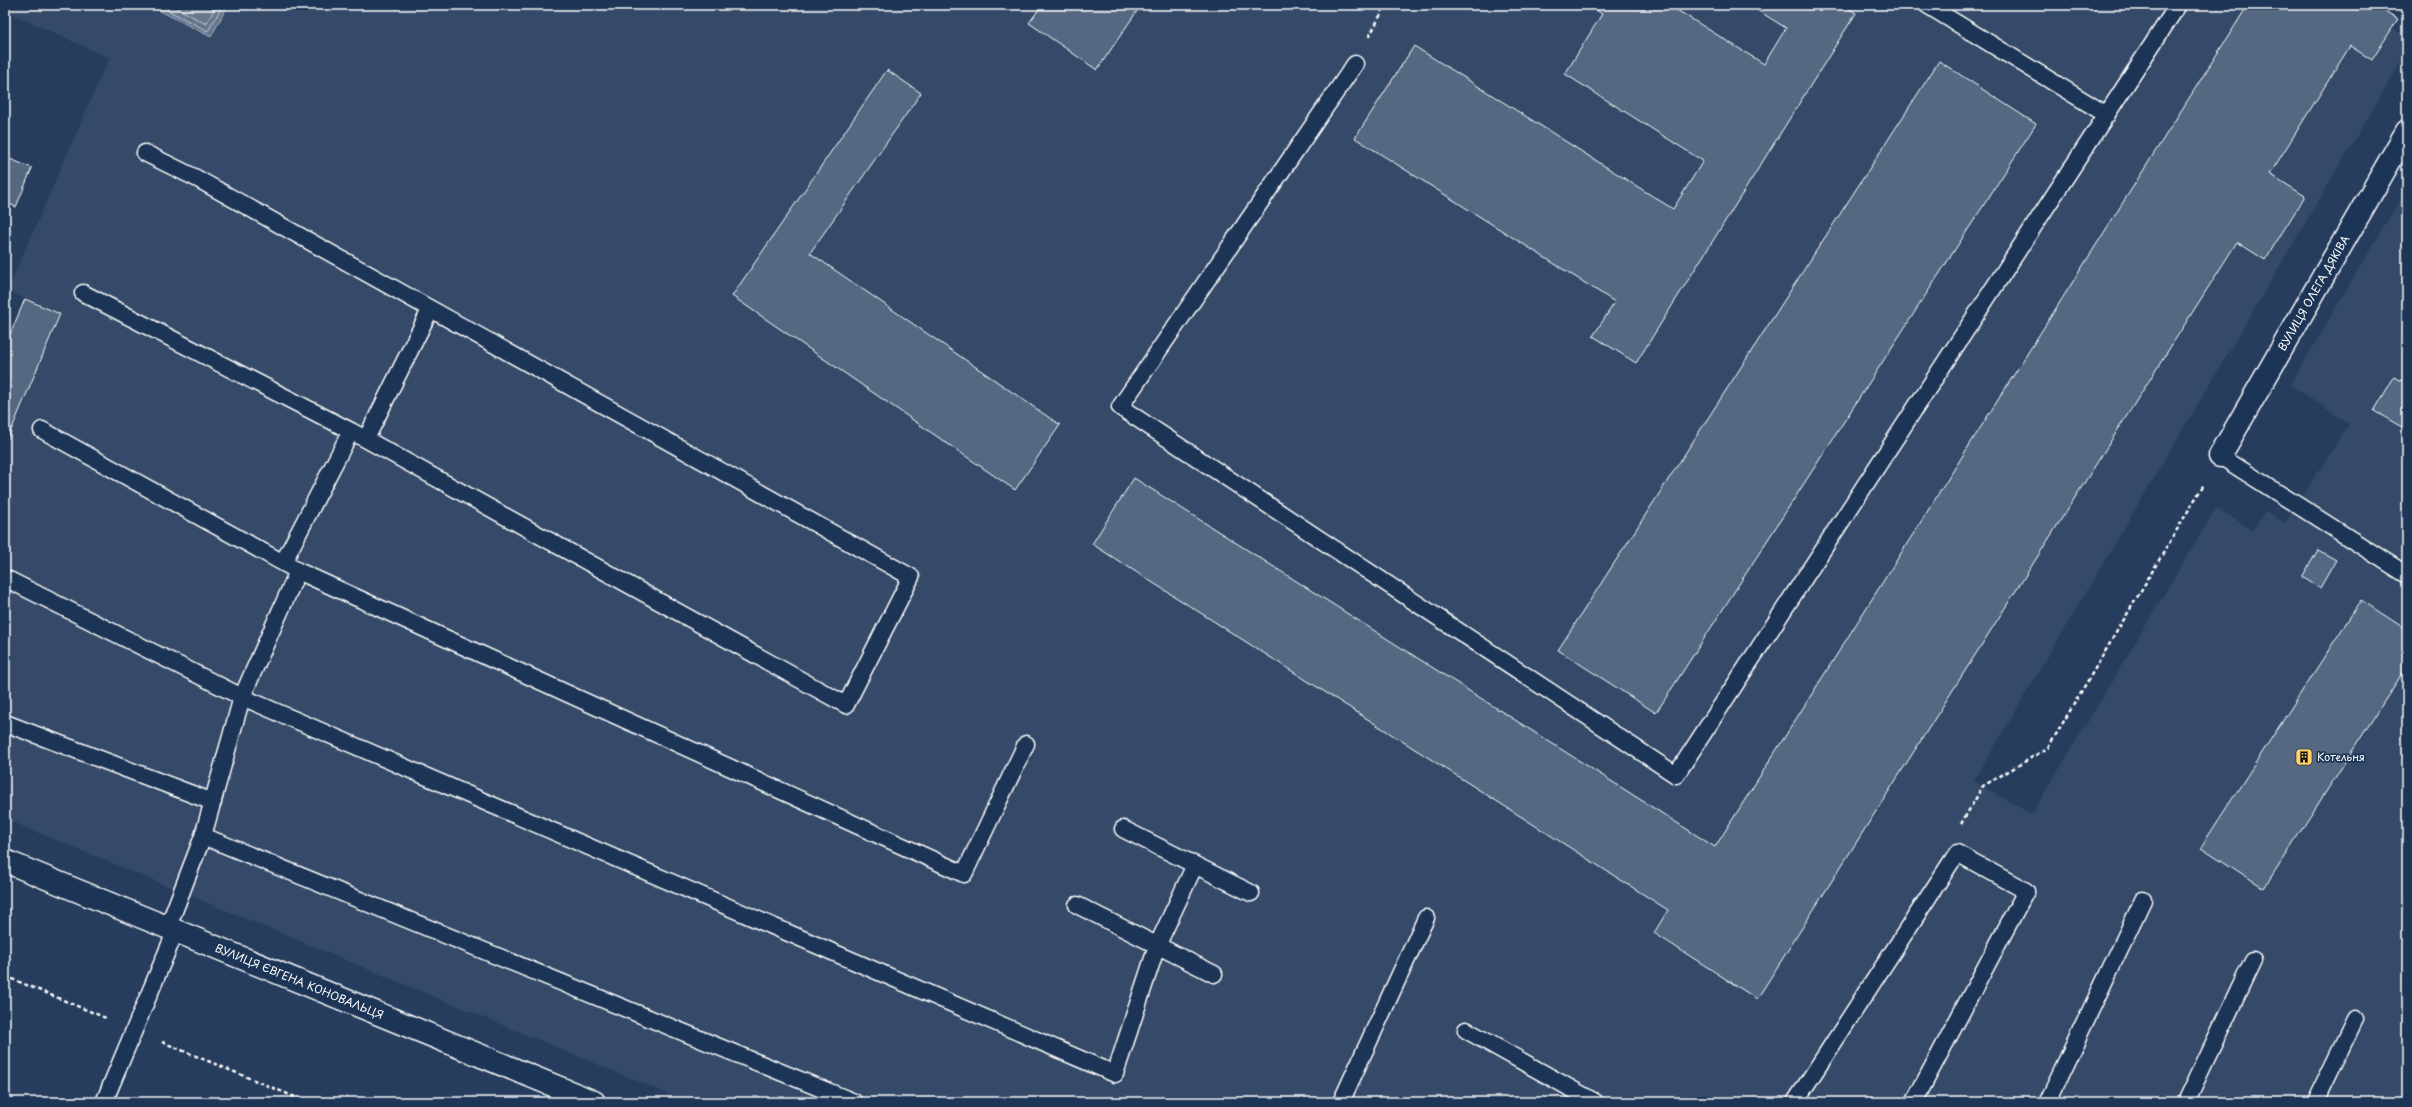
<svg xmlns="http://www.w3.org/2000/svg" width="2412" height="1107" font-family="'Playpen Sans',sans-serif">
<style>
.built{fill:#344a68}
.water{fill:url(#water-ripples);stroke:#a4aebb}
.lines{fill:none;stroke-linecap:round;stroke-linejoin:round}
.shore{stroke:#c2c9d2;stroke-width:1}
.building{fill:#556781;stroke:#fff}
.service-casing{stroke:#fff;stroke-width:19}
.minor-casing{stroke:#fff;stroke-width:25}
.path{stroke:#fff;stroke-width:2.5;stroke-dasharray:4 3;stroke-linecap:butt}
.service{stroke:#1d3557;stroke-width:16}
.minor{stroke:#1d3557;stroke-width:22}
.labels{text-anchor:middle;stroke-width:3.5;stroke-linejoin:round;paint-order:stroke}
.street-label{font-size:11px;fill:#fff;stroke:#1d3557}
.poi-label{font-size:11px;fill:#fff;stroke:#1d3557;text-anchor:start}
</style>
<defs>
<pattern id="water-ripples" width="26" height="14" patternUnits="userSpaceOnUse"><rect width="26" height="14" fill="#67788e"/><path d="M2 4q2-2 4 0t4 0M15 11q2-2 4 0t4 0" fill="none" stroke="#5a626d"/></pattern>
</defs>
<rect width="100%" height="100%" fill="#263d5e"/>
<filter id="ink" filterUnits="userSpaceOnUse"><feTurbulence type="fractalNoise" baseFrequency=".025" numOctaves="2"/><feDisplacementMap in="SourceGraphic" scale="8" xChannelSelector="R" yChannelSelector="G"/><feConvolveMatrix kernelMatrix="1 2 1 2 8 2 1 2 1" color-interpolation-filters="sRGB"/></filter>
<g filter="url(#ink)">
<path class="built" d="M5,5h2370l23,14 -5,9 14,9v15l-433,729 58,33 184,-306 37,22 13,-19 19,12 64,-99 -59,-39 117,-197v914h-1719l-683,-283v-374l55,-131 -53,-23 102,-233 -104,-47z"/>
<path class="water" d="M163,5h65l-17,32 -51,-26z"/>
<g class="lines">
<path class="shore" d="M167,5v5l41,21 15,-26
M172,5l34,19 11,-19"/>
</g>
<path class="building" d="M1042,5h99l-44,65 -68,-47z
M1589,5h80l95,59 22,-36 -37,-23h95l12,8 -220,350 -43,-27 22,-34 -260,-164 59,-92 259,163 30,-48 -138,-87 37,-60z
M2248,5h127l23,14 -26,41 -22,-14 -80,128 35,22 -40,64 -28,-18 -480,757 -103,-66 14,-23 -576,-366 42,-66 581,369z
M1939,61l97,63 -380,589 -98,-63z
M887,70l34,23 -111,160 250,172 -45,65 -283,-194z
M5,157l27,11 -16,39 -11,-5z
M25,299l35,15 -55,131v-99z
M2407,371v59l-33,-19 20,-34 7,4z
M2318,550l18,10 -16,28 -18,-11z
M2361,600l46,30v36l-143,222 -63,-41z"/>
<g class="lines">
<defs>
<path id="service" d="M1927,5l180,110
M1355,64l-235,343 556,368 502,-770
M83,293l268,138 495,274 65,-128 -715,-399 -51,-25
M42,430l256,141 666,303 62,-130
M366,439l64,-129
M2220,456l187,119
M283,563l68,-132
M5,578l237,119 873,377 42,-128 38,-81
M5,723l208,79
M1123,829l128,64
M203,836l651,266
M1077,905l137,69
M168,927l35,-91 39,-139 56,-126
M1466,1030l129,72
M104,1102l72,-172
M1341,1102l85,-184
M1795,1102l162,-249 69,38 -112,211
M2047,1102l96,-202
M2186,1102l67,-142
M2315,1102l40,-83"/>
<g id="minor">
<path id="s1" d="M2220,456l187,-325"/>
<path id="s2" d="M5,861l589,241"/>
</g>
</defs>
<use href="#service" class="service-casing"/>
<use href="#minor" class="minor-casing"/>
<path class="path" d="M1369,37l11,-21 3,-11
M1961,824l22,-38 65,-38 156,-264
M5,976l101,42
M162,1042l145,60"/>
<use href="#service" class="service"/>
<use href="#minor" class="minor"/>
</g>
</g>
<defs>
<symbol id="building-square" viewBox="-11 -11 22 22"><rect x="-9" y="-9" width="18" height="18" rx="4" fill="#ffd166" stroke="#1d3557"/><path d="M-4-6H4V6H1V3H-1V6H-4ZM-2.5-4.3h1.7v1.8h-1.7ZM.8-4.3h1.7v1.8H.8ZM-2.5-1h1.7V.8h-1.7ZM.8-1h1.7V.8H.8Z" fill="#111"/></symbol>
</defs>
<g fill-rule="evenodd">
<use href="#building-square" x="2294" y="747" width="20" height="20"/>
</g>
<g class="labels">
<g class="street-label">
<text dy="4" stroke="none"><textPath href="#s1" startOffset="188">ВУЛИЦЯ ОЛЕГА ДЯКІВА</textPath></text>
<text dy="4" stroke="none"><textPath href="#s2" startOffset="318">ВУЛИЦЯ ЄВГЕНА КОНОВАЛЬЦЯ</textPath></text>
</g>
<g class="poi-label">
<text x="2317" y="761">Котельня</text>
</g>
</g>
<rect width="2412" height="1107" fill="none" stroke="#1d3557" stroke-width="20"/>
<rect x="10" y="10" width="2392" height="1087" fill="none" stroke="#fff" stroke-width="1.5" filter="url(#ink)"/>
</svg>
